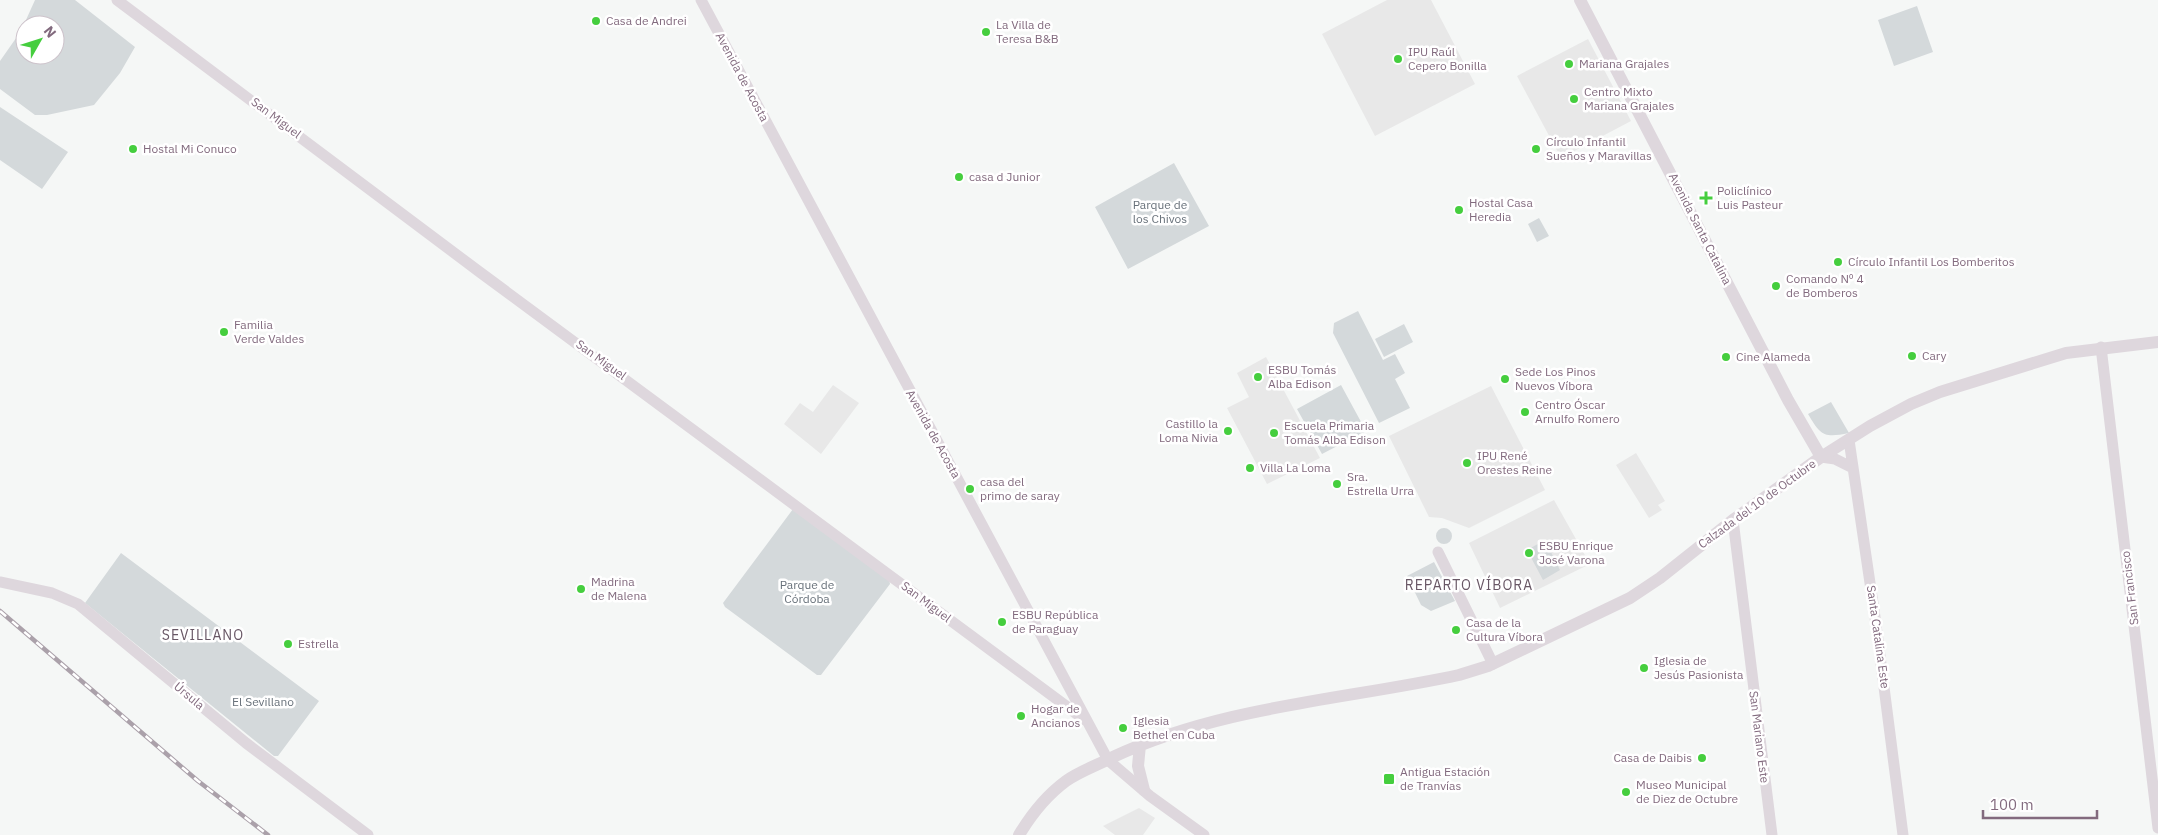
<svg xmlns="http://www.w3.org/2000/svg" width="2158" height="835" font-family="'IBM Plex Sans',sans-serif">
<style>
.built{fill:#e8e8e8}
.green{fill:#d4d9db;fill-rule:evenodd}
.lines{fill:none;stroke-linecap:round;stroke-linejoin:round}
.secondary{stroke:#ded7dd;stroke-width:11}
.primary{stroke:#ded7dd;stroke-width:12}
.rail-casing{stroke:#aba1aa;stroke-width:4.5}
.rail{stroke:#fff;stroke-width:2.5;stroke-dasharray:8;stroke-linecap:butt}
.poi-dot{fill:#45ce3e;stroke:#fff;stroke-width:2}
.labels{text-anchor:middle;stroke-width:5;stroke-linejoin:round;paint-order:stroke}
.poi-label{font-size:12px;fill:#826a7e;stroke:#fff;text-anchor:start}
.street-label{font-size:12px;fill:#826a7e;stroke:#fff}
.park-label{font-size:12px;fill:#68717a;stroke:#fff}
.neighbourhood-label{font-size:14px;letter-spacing:1px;fill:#685765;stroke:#fff}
</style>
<rect width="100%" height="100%" fill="#f5f7f6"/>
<path class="built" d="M1387,0h44l44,84 -100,52 -53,-102z
M1588,39l43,82 -70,37 -44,-82z
M1266,357l54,101 -53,26 -40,-76 22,-11 -12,-24z
M833,385l26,18 -38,51 -37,-30 16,-21 13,9z
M1491,386l54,104 -76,38 -27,-10 -13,-1 -40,-81z
M1636,453l29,48 -7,4 4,5 -13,8 -33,-53z
M1554,500l36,64 -90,44 -31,-65z
M1139,808l16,10 -12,17h-28l-12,-9z"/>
<path class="green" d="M35,0h40l60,47 -15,26 -26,32 -47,10h-12l-35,-26v-28l21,-30zM25,25h30v30h-30z
M1917,6l16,46 -39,14 -16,-46z
M0,107l68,45 -26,37 -42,-29z
M1174,163l35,63 -81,43 -33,-62z
M1539,218l10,18 -12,6 -9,-18z
M1358,311l25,49 12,-6 10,19 -10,6 15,29 -31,15 -46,-90 1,-10z
M1404,324l9,18 -29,15 -9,-18z
M1341,385l25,46 -44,23 -25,-45z
M1831,402l18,31c-25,5 -28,3 -41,-19z
M793,509l96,70 1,5 -69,91h-4l-92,-68 -2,-4z
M1436 536a8 8 0 1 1 16 0a8 8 0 1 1-16 0Z
M1545,540l15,30 -17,10 -16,-30z
M121,553l198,148 -41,55h-4l-189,-153z
M1434,562l21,39 -24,10 -10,-6 -14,-29z"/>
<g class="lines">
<path class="secondary" d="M117,0l364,273 604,447
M701,0l407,760 42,36 54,39
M2101,347l57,481
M1849,440l26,177 28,218
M1821,457l14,2 18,9
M1733,520l39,315
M1438,552l55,112
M0,582l52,11 26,11 168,139 122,92"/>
<path class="primary" d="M1580,0l208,400 33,57
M1140,745l-2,21 6,24
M1019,835c12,-20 28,-40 47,-54 14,-10 32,-16 47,-24 109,-51 230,-57 346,-82l29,-9 142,-68 30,-20 73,-58 88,-63 49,-31 41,-22 29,-12 126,-39 92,-11"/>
<defs>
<path id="rail" d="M0,611l198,170 70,54"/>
</defs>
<use href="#rail" class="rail-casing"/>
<use href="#rail" class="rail"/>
</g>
<g class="poi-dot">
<circle cx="596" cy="21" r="5"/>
<circle cx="986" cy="32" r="5"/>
<circle cx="1398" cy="59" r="5"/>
<circle cx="1569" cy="64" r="5"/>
<circle cx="1574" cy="99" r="5"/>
<circle cx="133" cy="149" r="5"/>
<circle cx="1536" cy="149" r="5"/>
<circle cx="959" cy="177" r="5"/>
<path d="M1703.5 190.5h5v5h5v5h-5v5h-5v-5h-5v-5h5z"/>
<circle cx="1459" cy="210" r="5"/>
<circle cx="1838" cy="262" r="5"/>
<circle cx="1776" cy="286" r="5"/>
<circle cx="224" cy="332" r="5"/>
<circle cx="1912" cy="356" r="5"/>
<circle cx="1726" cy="357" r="5"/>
<circle cx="1258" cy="377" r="5"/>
<circle cx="1505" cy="379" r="5"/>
<circle cx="1525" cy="412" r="5"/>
<circle cx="1228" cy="431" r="5"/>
<circle cx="1274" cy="433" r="5"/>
<circle cx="1467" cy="463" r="5"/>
<circle cx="1250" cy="468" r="5"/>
<circle cx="1337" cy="484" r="5"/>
<circle cx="970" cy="489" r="5"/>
<circle cx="1529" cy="553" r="5"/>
<circle cx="581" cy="589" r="5"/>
<circle cx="1002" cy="622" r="5"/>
<circle cx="1456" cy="630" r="5"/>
<circle cx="288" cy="644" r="5"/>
<circle cx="1644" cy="668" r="5"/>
<circle cx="1021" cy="716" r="5"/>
<circle cx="1123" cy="728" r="5"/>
<circle cx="1702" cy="758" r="5"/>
<rect x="1383" y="773" width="12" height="12" rx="2.5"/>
<circle cx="1626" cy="792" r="5"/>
</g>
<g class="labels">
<g class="poi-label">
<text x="606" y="25">Casa de Andrei</text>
<text x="996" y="29">La Villa de<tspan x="996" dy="14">Teresa B&amp;B</tspan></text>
<text x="1408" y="56">IPU Raúl<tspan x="1408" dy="14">Cepero Bonilla</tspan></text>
<text x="1579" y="68">Mariana Grajales</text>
<text x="1584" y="96">Centro Mixto<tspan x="1584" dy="14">Mariana Grajales</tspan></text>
<text x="1546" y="146">Círculo Infantil<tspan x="1546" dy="14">Sueños y Maravillas</tspan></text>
<text x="143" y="153">Hostal Mi Conuco</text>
<text x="969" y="181">casa d Junior</text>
<text x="1717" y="195">Policlínico<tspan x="1717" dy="14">Luis Pasteur</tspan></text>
<text x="1469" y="207">Hostal Casa<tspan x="1469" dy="14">Heredia</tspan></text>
<text x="1848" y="266">Círculo Infantil Los Bomberitos</text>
<text x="1786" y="283">Comando Nº 4<tspan x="1786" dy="14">de Bomberos</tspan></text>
<text x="234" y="329">Familia<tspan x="234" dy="14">Verde Valdes</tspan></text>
<text x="1922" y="360">Cary</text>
<text x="1736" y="361">Cine Alameda</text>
<text x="1268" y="374">ESBU Tomás<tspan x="1268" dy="14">Alba Edison</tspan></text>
<text x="1515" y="376">Sede Los Pinos<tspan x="1515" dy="14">Nuevos Víbora</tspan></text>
<text x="1535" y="409">Centro Óscar<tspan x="1535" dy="14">Arnulfo Romero</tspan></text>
<text x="1218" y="428" text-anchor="end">Castillo la<tspan x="1218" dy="14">Loma Nivia</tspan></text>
<text x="1284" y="430">Escuela Primaria<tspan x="1284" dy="14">Tomás Alba Edison</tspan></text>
<text x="1477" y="460">IPU René<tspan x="1477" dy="14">Orestes Reine</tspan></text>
<text x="1260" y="472">Villa La Loma</text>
<text x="1347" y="481">Sra.<tspan x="1347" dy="14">Estrella Urra</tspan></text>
<text x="980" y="486">casa del<tspan x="980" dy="14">primo de saray</tspan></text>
<text x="1539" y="550">ESBU Enrique<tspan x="1539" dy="14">José Varona</tspan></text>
<text x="591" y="586">Madrina<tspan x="591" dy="14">de Malena</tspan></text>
<text x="1012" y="619">ESBU República<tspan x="1012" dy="14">de Paraguay</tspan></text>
<text x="1466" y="627">Casa de la<tspan x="1466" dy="14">Cultura Víbora</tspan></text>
<text x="298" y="648">Estrella</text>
<text x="1654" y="665">Iglesia de<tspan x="1654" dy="14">Jesús Pasionista</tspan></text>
<text x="1031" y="713">Hogar de<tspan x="1031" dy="14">Ancianos</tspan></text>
<text x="1133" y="725">Iglesia<tspan x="1133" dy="14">Bethel en Cuba</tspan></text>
<text x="1692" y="762" text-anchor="end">Casa de Daibis</text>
<text x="1400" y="776">Antigua Estación<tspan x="1400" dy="14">de Tranvías</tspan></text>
<text x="1636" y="789">Museo Municipal<tspan x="1636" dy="14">de Diez de Octubre</tspan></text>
</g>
<g class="street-label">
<text transform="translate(742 77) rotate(62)" y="4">Avenida de Acosta</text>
<text transform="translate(276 118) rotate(37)" y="4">San Miguel</text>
<text transform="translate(1700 229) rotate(63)" y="4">Avenida Santa Catalina</text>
<text transform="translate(601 360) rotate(36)" y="4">San Miguel</text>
<text transform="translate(933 434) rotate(61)" y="4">Avenida de Acosta</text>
<text transform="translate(1757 504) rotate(-36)" y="4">Calzada del 10 de Octubre</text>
<text transform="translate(2130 588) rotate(-97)" y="4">San Francisco</text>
<text transform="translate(926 602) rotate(37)" y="4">San Miguel</text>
<text transform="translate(1878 637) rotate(82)" y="4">Santa Catalina Este</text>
<text transform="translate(189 696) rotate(40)" y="4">Úrsula</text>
<text transform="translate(1759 737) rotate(83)" y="4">San Mariano Este</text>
</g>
<g class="park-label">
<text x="1160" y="209">Parque de<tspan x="1160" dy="14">los Chivos</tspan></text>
<text x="807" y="589">Parque de<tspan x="807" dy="14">Córdoba</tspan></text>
<text x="263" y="706">El Sevillano</text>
</g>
<g class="neighbourhood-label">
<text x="1469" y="590">REPARTO VÍBORA</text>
<text x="203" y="640">SEVILLANO</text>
</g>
</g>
<g transform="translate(40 40) rotate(51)"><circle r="24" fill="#ffffff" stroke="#cdc3cb"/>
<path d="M0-4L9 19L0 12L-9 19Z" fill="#45ce3e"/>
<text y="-8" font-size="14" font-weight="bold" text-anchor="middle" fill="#826a7e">N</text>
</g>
<path d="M1983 810v8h114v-8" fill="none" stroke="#826a7e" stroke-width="2.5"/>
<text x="1990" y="810" font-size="15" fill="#826a7e" stroke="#ffffff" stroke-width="4" paint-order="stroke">100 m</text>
</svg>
